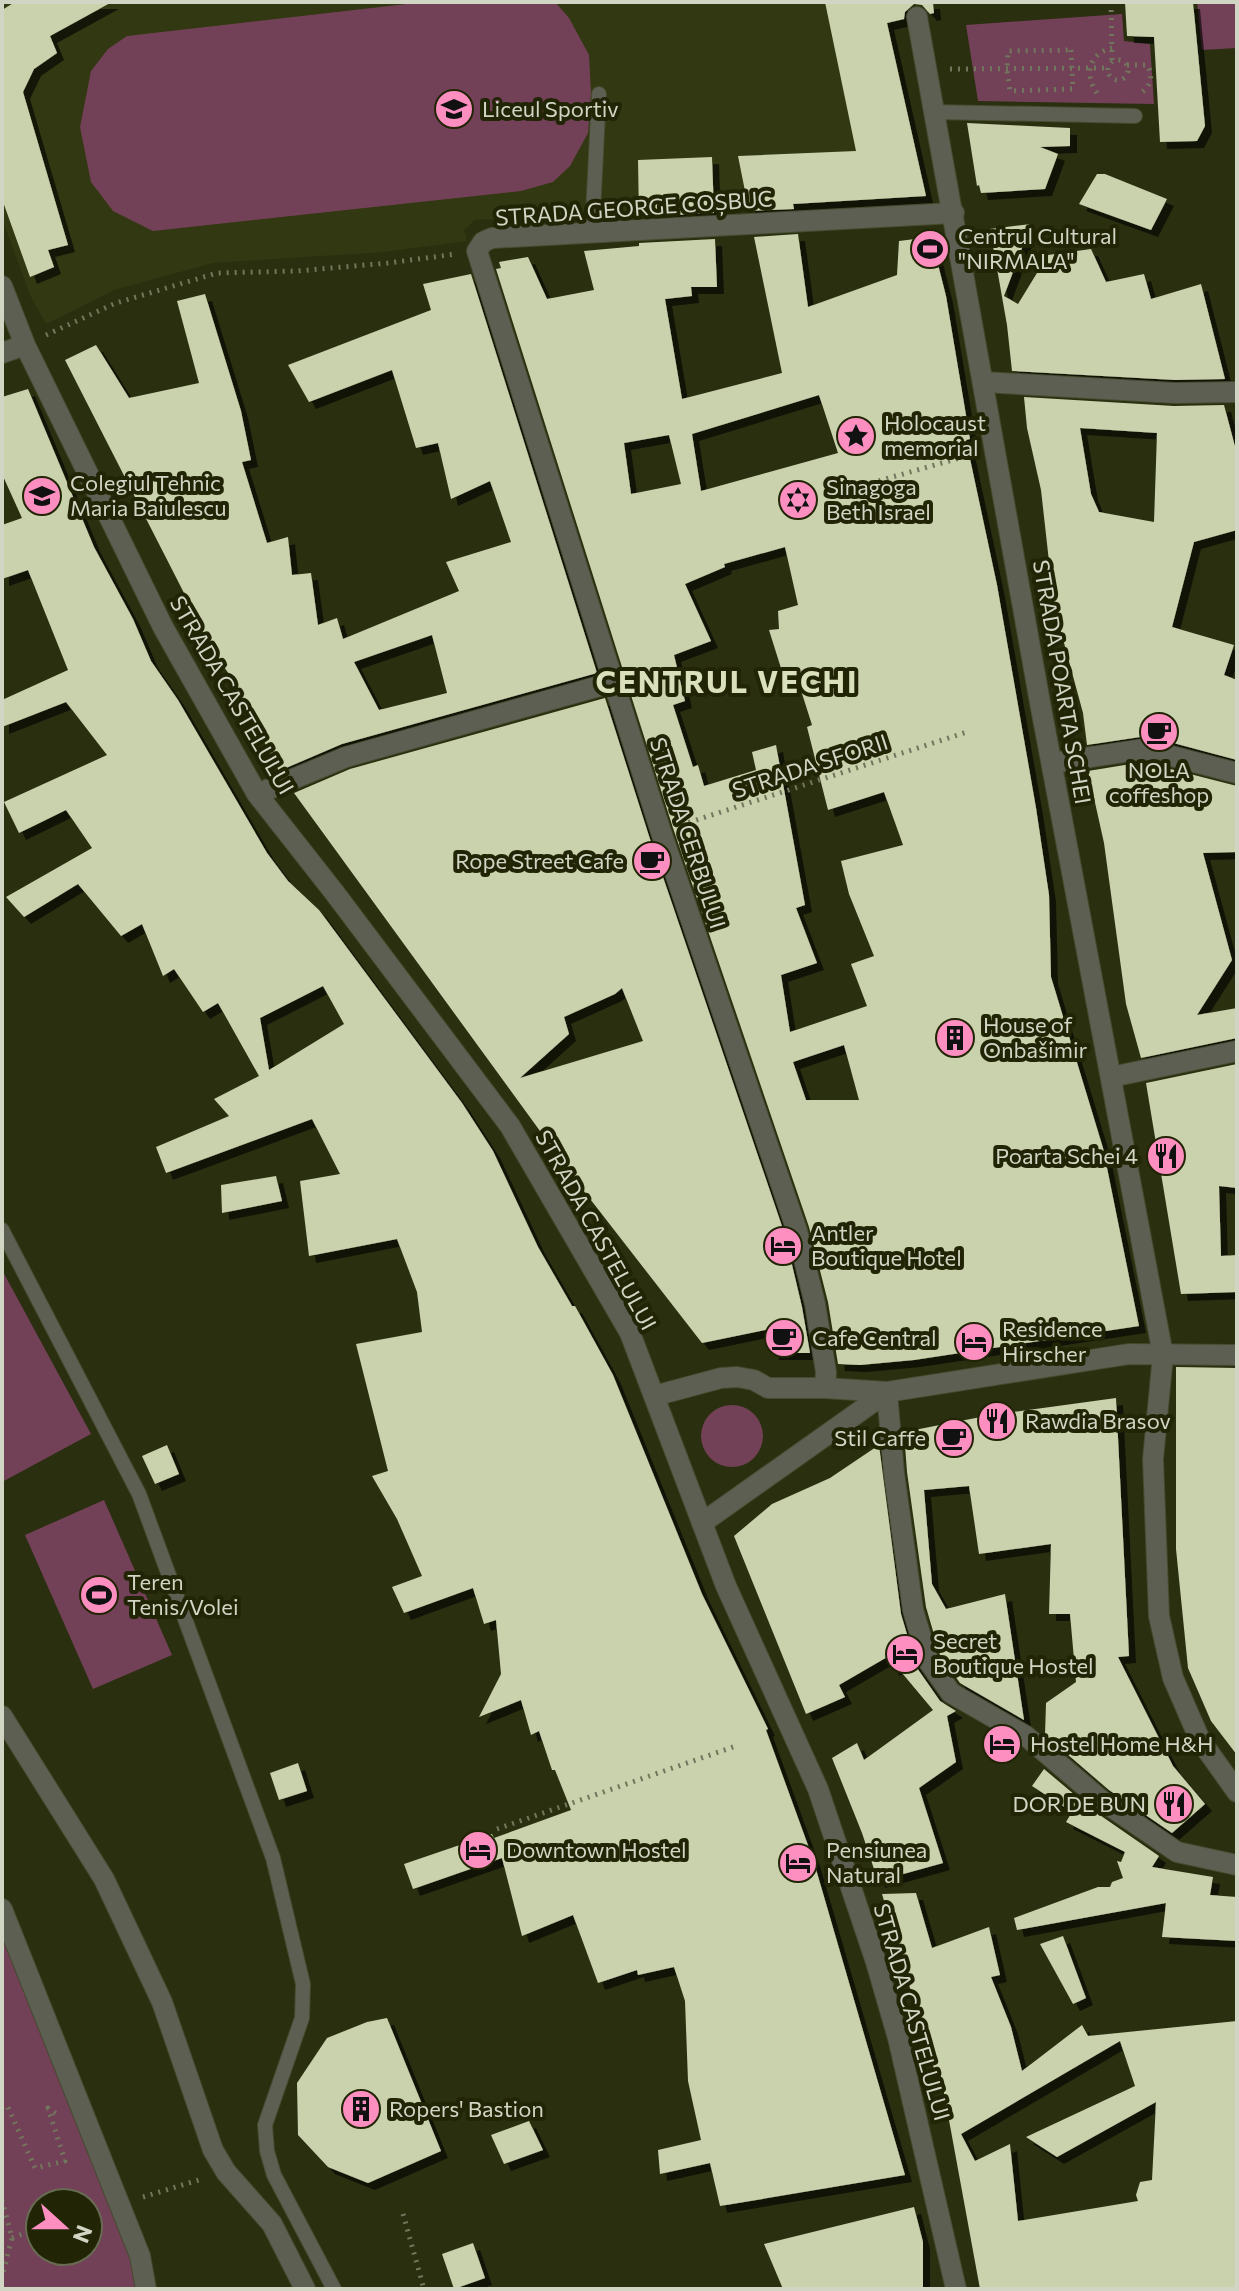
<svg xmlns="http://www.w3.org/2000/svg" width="1239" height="2291" font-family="Commissioner,sans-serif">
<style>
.built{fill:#323811}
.green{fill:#734157;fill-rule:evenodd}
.building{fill:#cad1ad;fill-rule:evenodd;filter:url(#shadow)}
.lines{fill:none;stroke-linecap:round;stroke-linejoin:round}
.service-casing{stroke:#454a2d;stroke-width:16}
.pedestrian-casing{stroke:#454a2d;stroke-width:22}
.minor-casing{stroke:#454a2d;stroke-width:22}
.tertiary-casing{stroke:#454a2d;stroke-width:22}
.path{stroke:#72765d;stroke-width:5;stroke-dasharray:2 6;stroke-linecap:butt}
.service{stroke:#5d5f52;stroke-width:14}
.pedestrian{stroke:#5d5f52;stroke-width:20}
.minor{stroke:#5d5f52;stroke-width:20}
.tertiary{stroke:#5d5f52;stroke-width:20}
.labels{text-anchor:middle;stroke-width:8;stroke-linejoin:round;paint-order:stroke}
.poi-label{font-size:22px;fill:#d1d5c3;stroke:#212506;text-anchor:start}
.street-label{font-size:22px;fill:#d1d5c3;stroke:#212506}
.district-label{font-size:30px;font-weight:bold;letter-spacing:2px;fill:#d9e0bb;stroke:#212506}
</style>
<defs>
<filter id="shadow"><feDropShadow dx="7" dy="7" stdDeviation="0" flood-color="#0009"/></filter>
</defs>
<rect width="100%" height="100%" fill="#2a2f10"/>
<path class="built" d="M2,2h881l43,194 -451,24 -11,10 3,11 -83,11 -171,11 -99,27 -68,34 -15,-27 -29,-78z"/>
<path class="green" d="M424,2h131l14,16 20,37 2,38 -3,40 -18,33 -17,16 -32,9 -368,40 -40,-20 -22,-29 -11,-55 11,-56 17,-22 19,-13z
M1197,2h40v46l-35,2z
M1122,14l2,27 26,3 4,60 -176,-3 -12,-76z
M2,1270l89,164 -89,48z
M701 1436a31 31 0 1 1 62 0a31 31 0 1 1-62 0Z
M104,1500l68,155 -79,34 -68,-154z
M2,1924l155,365h-155zM40,2203h48v48h-48z"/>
<path class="building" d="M15,2h97l-62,34 7,17 -23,16 -11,23 45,153 -20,5 6,17 -24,10 -28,-78v-189z
M825,2h108l1,11 -4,1 -8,-9 -8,-1 -9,8 -1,7 -17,4 39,173 -133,8 1,5 -45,2 -11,-55 118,-5z
M1125,2h68l12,124 -8,15 -37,1 -6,-105 -27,-1z
M967,123l103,5v18l-30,1 18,7 -13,35 -64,4 -2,-8 -2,1z
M712,157l2,56 -75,4 -1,-57z
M1097,174h8l62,25 -16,31 -72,-26z
M1031,224l-27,72 14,8 30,-49 43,-6 15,33 38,-8 7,25 50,-15 24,95 -50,1 -163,-9 -5,-46 -17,-96z
M798,234l10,73 89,-32 2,-34 32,-4 15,59 24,143 -4,1 31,145 39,223 13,87 2,82 52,171 36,178 -225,34 -54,5 -22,-1 -10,-62 -19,-75 -136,-399 -177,-559 5,-1 -2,-6 29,-5 19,42 47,-9 -10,-39 55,-5v-3l76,-4 2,48h-26l1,9 -27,3 17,100 100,-26 -28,-136zM819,395l19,58 -137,38 -9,-57zM669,435l12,49 -50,10 -7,-51zM785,547l13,58 -20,6 1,18 -10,1 17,54 12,-3 14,44 -5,2 21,83 56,-18 19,53 -62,16 8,33 25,62 -23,8 16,42 -77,26 -9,-57 36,-12 -21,-55 9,-3 -29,-160 -24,7 4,18 -52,16 -6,-21 -5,2 -20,-62 12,-4 -11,-46 37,-14 -26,-57 40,-17 -1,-3zM844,1045l15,55h-53l-13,-38z
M471,274l126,399 -255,71 -63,27 -46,-91 -35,-51 -15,-38 -118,-231 31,-15 33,53 70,-15 -22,-82 28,-7 36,117 10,49 -9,2 25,81 21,-6 4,38 19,-2 7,52 19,-7 6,21 116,-48 -13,-29 65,-20 -21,-61 -39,18 -13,-56 -22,5 -24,-78 -83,32 -21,-37 143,-55 -8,-26zM432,635l15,58 -68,17 -25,-48z
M28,389l66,158 39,72 18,42 27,39 89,153 21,28 31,29 143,193 31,48 45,96 34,59h3l38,69 89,219 66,135 -2,1 47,129 92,316 -185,31 -10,-43 -50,11 -2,-24 43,-10 -13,-59 -3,-80 -11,-34 -36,8 -1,-5 -39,13 -25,-68 -51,21 -20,-78 -89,31 -9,-25 88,-30 2,4 77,-28 -16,-40h-3l-13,-39 -8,4 -10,-35 -42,17 22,-43 -5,-54 -12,4 -11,-36 -69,25 -12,-26 30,-11 -25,-57 -25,-43 16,-5 -32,-127 66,-12 -5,-40 -20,-53 -88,17 -9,-75 40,-7 -28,-55 -146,54 -10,-26 73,-31 -15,-17 45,-23 -41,-73 -15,9 -29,-43 -11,7 -21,-52 -21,12 -43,-52 -54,33 -18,-20 86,-49 -26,-38 -47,23 -15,-31 103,-47 -41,-53 -64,25v-27l66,-30 -40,-100 -26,9v-54l20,-7 -20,-44v-77zM323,986l21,38 -75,46 -9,-52z
M1024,397l150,9 50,-1 13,49v76l-43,12 -22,85 62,18 -10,30 13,5v80l-90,-24 -60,9 -4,-32 -29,-107 -13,-116 -14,-62zM1080,428l77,5 -3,89 -55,-10 -8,-18z
M605,698l44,138 136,399 17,72 8,46h-38l-2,-24 -68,14 -122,-157 -286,-393 56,-24zM622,988l21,53 -123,37 49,-44 -5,-17 51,-23z
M1143,762l94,24v66l-34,1 29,107 -35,55 40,-7v30l-96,20 -15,-54 -22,-161 -16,-72z
M1237,1064v124l-18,-2 2,70 16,-1v37l-56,2 -35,-211z
M276,1176l6,25 -60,12 -1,-28z
M1176,1367l61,1v387l-26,-34 -23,-53 -12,-119z
M1116,1398l13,258 -11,1 55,109 32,38 -33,29 -63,-43 -64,-55 1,-32 30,-21 -6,-68h-21l2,-70 -72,10 -10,-68 -45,4 8,94 14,25 59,-15 19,126 -64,-37 -20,-28 -14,-48 -19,-135 -3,-40 87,-17z
M167,1445l12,29 -24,10 -13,-28z
M879,1445l22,169 16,54 23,33 16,10 -9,5 9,46 -37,26 24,75 -65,18 -16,-48 -30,-75 25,-15 7,17 69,-50 -36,-43 -5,2 -3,-13 -50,29 6,12 -39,17 -72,-178 38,-32 58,-26z
M298,1763l9,28 -28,9 -9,-27z
M1044,1769l50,42 65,45 -7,11 61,10 -3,18 27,2v44l-75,-4 4,-34 -149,27 -3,-12 84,-31h12l2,-5 11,-4 -6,-17 4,1 4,-10 -59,-30 6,-10 -40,-26z
M916,1893l16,55 57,-21 11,48 -9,2 20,50 11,44 60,-46 6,11 149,-15v268h-257l-40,-218 -5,1 -53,-178zM1120,2041l15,45 -109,51 31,20 99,-55 -4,78 -12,2 -4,13 2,6 -120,20 -8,-77 -35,17 -14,-27z
M1063,1936l23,62 -13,6 -33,-60z
M387,2018l54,133 -73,32 -40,-16 -30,-32 -1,-52 30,-45 40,-16z
M529,2121l14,29 -39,14 -13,-29z
M914,2207l9,35v47h-140l-19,-45z
M473,2243l12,35 -31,11 -12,-35z"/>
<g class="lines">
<defs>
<path id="service" d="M935,112l200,4
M592,233l7,-139
M2,1230l137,264 134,364 30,126 -1,34 -37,107 2,26 7,24 60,114"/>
<path id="pedestrian" d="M983,382l192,11 62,-1
M1052,763l92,-14 93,24
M1111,1077l126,-26
M825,1388l62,4 242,-38 108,1
M887,1392l7,81 19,137 15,51 23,32 75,43 75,64 76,52 60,13
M702,1523l185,-131
M2,1716l102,163 58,123 51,148 13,22 46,52 33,65
M2,1909l138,347 6,33"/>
<path id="minor" d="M2,286l23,59 138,282 94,167 77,98 176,234 120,207 96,253 92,203 58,173 22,76 58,251
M2,353l23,-8
M257,794l89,-37 268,-75
M654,1396l67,-18 16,-1 17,3 14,8h57l1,-16 -11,-68 -18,-73 -136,-399 -184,-581 6,-9 9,-4 462,-25"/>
<path id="tertiary" d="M917,17l124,691 122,647 -10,104 6,157 14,62 27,62 37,52"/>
</defs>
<use href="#service" class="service-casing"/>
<use href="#pedestrian" class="pedestrian-casing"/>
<use href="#minor" class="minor-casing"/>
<use href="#tertiary" class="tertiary-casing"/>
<path class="path" d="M1111,2l1,58
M1071,50l2,39 -63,2 -3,-20 1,-20z
M1108 70a10 10 0 1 1 20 0a10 10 0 1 1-20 0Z
M1127,65h20c7,11 4,22 -8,29
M950,69l157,-1
M1097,93c-13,-18 -8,-40 15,-45
M46,335l70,-32 101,-30 80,-2 91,-8 68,-9
M871,483l103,-29
M681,825l289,-94
M497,1829l239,-83
M2,2107l5,-2 28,63 30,-7 -17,-53 10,7
M143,2197l59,-18
M2,2200l10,38 -10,39
M403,2214l21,75
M12,2238l28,-11"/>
<use href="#service" class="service"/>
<use href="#pedestrian" class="pedestrian"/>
<use href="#minor" class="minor"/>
<use href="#tertiary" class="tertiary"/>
</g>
<defs>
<symbol id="university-disc" viewBox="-11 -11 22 22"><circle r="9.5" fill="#fd8ec0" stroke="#212506"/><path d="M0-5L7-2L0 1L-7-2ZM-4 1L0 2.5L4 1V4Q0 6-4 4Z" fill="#111"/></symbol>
<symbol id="stadium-disc" viewBox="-11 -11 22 22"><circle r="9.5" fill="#fd8ec0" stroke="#212506"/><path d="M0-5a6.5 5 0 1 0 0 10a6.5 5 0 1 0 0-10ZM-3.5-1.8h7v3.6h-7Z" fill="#111"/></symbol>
<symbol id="sight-disc" viewBox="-11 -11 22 22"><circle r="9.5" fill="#fd8ec0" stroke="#212506"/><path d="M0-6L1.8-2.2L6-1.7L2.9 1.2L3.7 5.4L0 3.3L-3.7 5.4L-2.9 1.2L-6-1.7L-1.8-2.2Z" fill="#111"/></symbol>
<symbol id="school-disc" viewBox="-11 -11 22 22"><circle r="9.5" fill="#fd8ec0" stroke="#212506"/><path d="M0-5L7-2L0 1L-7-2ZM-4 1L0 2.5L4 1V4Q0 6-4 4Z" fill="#111"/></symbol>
<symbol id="synagogue-disc" viewBox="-11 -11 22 22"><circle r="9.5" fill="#fd8ec0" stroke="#212506"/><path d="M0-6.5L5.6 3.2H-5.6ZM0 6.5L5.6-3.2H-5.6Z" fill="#111"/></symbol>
<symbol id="cafe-disc" viewBox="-11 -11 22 22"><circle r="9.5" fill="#fd8ec0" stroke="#212506"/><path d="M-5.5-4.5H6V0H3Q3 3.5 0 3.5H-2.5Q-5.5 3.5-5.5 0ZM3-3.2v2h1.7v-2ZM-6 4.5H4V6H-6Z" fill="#111"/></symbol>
<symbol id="building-disc" viewBox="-11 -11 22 22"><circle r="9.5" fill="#fd8ec0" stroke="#212506"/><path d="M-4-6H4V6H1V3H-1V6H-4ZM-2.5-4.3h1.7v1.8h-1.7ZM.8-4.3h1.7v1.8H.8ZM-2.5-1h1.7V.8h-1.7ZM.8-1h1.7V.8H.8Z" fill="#111"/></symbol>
<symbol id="restaurant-disc" viewBox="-11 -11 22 22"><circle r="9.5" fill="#fd8ec0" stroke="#212506"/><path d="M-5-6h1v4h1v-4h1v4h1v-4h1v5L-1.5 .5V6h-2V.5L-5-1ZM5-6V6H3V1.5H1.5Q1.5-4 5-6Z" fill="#111"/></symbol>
<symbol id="hotel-disc" viewBox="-11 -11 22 22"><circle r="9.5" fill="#fd8ec0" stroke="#212506"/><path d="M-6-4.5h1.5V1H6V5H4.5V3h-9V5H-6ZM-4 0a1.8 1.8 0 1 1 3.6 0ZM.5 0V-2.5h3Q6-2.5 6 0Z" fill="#111"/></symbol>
</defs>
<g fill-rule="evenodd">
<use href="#university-disc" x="432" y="87" width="44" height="44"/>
<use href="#stadium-disc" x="908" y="227" width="44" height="44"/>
<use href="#sight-disc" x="834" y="414" width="44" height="44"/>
<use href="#school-disc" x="20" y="474" width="44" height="44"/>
<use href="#synagogue-disc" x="776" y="478" width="44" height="44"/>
<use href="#cafe-disc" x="1137" y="710" width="44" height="44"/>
<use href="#cafe-disc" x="630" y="839" width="44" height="44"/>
<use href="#building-disc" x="933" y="1016" width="44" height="44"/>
<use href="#restaurant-disc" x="1144" y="1134" width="44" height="44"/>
<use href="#hotel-disc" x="761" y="1224" width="44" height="44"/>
<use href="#cafe-disc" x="762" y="1316" width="44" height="44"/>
<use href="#hotel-disc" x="952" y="1320" width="44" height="44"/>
<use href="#restaurant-disc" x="975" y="1399" width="44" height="44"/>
<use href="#cafe-disc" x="932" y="1416" width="44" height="44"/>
<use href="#stadium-disc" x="77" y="1573" width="44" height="44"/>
<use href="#hotel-disc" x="883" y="1632" width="44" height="44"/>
<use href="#hotel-disc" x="980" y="1722" width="44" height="44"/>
<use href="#restaurant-disc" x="1152" y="1782" width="44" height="44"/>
<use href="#hotel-disc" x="456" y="1828" width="44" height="44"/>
<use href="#hotel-disc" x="776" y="1841" width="44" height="44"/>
<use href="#building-disc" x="339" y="2087" width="44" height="44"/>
</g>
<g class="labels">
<g class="poi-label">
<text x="482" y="117">Liceul Sportiv</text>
<text x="958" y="244">Centrul Cultural<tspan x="958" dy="25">"NIRMALA"</tspan></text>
<text x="884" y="431">Holocaust<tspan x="884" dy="25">memorial</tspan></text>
<text x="70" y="491">Colegiul Tehnic<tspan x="70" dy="25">Maria Baiulescu</tspan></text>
<text x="826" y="495">Sinagoga<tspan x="826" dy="25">Beth Israel</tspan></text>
<text x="1159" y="778" text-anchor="middle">NOLA<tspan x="1159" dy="25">coffeshop</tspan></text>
<text x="624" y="869" text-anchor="end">Rope Street Cafe</text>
<text x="983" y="1033">House of<tspan x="983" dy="25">Onbašimir</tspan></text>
<text x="1138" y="1164" text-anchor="end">Poarta Schei 4</text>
<text x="811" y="1241">Antler<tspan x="811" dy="25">Boutique Hotel</tspan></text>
<text x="1002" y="1337">Residence<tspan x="1002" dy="25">Hirscher</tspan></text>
<text x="812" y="1346">Cafe Central</text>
<text x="1025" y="1429">Rawdia Brasov</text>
<text x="926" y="1446" text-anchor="end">Stil Caffe</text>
<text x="127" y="1590">Teren<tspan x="127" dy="25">Tenis/Volei</tspan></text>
<text x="933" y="1649">Secret<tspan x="933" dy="25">Boutique Hostel</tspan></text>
<text x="1030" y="1752">Hostel Home H&amp;H</text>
<text x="1146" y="1812" text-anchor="end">DOR DE BUN</text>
<text x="506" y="1858">Downtown Hostel</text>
<text x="826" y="1858">Pensiunea<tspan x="826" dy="25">Natural</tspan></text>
<text x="389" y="2117">Ropers' Bastion</text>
</g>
<g class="street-label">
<text transform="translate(634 208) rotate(-4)" y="8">STRADA GEORGE COȘBUC</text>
<text transform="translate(1062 682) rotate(80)" y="8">STRADA POARTA SCHEI</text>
<text transform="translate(232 695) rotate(60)" y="8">STRADA CASTELULUI</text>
<text transform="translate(810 766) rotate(-18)" y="8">STRADA SFORII</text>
<text transform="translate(688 833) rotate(72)" y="8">STRADA CERBULUI</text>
<text transform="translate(596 1230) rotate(61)" y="8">STRADA CASTELULUI</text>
<text transform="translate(912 2012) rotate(74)" y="8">STRADA CASTELULUI</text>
</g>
<g class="district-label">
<text x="727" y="693">CENTRUL VECHI</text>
</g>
</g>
<rect width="1239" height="2291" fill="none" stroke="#d1d5c3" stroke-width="8"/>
<g transform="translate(64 2227) rotate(111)"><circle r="38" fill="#212506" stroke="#676b52" stroke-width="2"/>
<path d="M0-6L14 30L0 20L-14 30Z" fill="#fd8ec0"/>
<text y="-12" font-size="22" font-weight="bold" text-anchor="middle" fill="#d1d5c3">N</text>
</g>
</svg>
